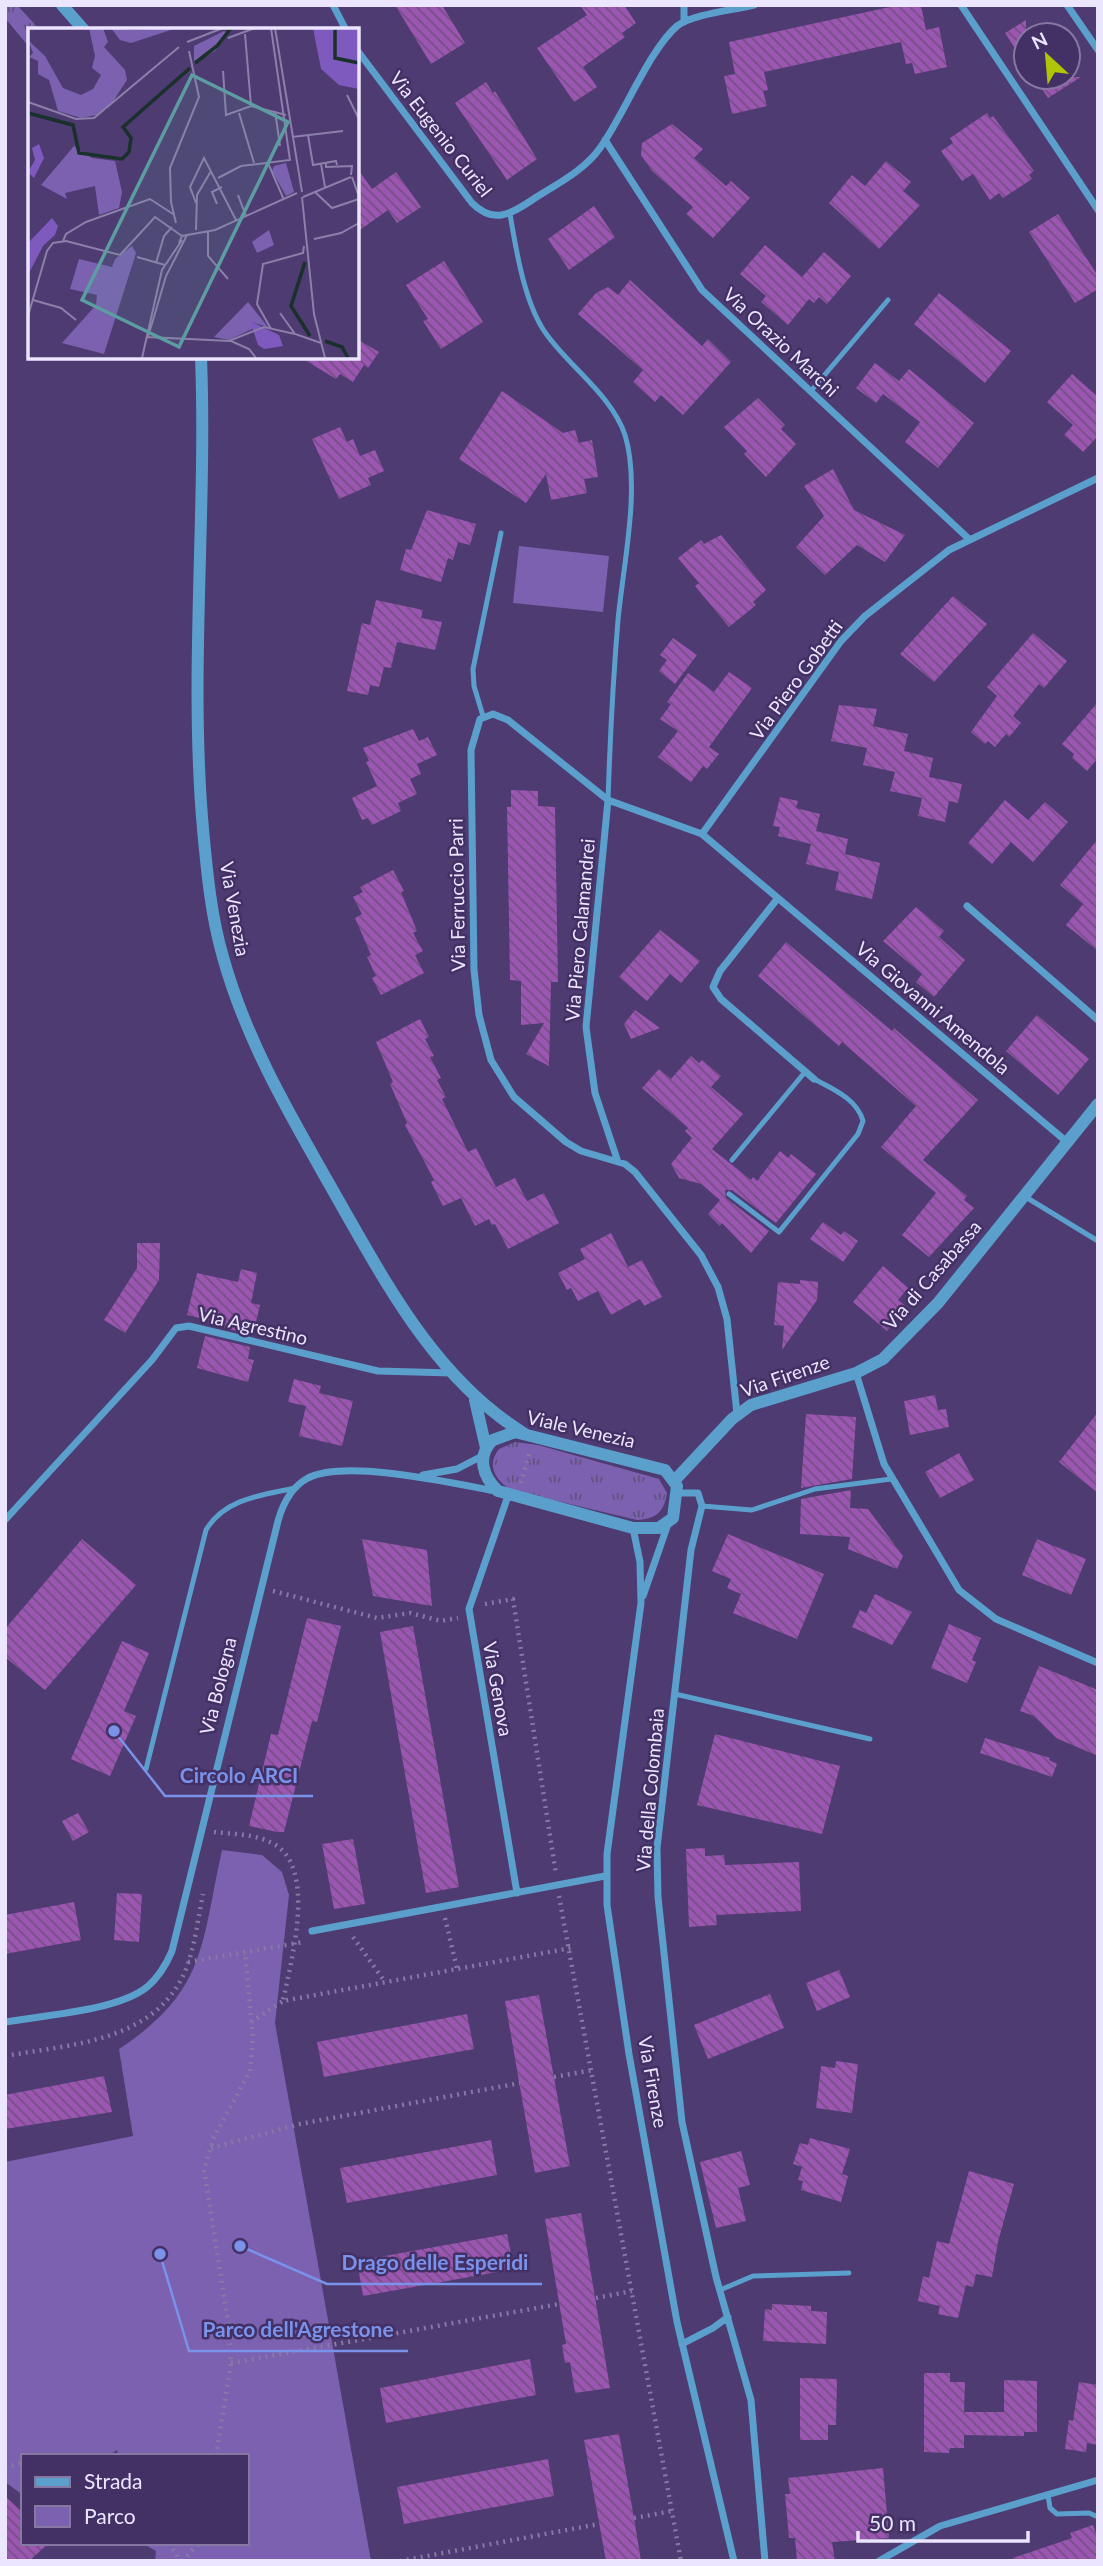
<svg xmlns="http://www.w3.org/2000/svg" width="1103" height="2566" font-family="Lato,sans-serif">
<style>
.grass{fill:url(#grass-tufts)}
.park{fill:#7c61b0}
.building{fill:url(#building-back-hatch)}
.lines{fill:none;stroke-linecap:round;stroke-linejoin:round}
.path{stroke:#8779a5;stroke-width:4.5;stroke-dasharray:2 5;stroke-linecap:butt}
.service{stroke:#5ba0cc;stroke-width:5}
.minor{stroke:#5ba0cc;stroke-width:7}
.tertiary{stroke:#5ba0cc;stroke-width:12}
.labels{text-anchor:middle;stroke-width:5;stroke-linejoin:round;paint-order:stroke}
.street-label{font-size:19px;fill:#ebe5ff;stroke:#433065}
.inset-river{fill:none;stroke:#19302b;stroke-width:3.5}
.inset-road{fill:none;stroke:#8c7faa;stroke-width:2}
.view{fill:#5c9da1;fill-opacity:0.15;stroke:#5c9da1;stroke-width:3.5}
.inset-edge{fill:none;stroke:#ebe5ff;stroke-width:3.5}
.leader{fill:none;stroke:#7a92ea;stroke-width:2.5}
.callout-dot{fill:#7a92ea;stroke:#433065;stroke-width:2.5}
.callout-label{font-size:21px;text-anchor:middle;font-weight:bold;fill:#7a92ea;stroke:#433065;stroke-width:5;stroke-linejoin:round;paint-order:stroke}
</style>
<defs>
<pattern id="grass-tufts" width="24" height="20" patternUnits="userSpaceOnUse" patternTransform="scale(1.75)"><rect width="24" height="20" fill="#7c61b0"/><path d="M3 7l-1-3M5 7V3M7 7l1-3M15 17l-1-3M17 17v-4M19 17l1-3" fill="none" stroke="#61537e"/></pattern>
<pattern id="building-back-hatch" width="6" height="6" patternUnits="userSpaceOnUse" patternTransform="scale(1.75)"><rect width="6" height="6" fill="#9b56b1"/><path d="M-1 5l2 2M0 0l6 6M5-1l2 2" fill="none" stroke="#754e84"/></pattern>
</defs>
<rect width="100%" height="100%" fill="#4d3b71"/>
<path class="grass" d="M5,5h12l23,25h-10v18l-25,-30z
M515,1442l23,3 121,34 8,14c-3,19 -11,26 -30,27l-126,-30c-16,-10 -25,-25 -12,-41z"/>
<path class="park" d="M519,546l90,10 -6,56 -90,-9z
M222,1850l40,5 20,17 7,23 -14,128 96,538h-216l1,-10 -14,-8h105v-87h-129l-1,-6 -9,6h-85v39l-18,-13v-320l128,-26 -14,-87c88,-58 82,-105 103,-199z"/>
<path class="building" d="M395,5h47l23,38 -34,21z
M580,5h44l12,18 -14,10 3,4 -42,30 14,20 -23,15 -37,-54 50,-33z
M899,5h22l5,25 13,-3 8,40 -32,7 -3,-11 -6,1 -5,-22 -137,30 4,18 -5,1 4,15 -35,8 -8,-38 11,-2 -6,-32z
M1026,20v45l-21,-32z
M1034,77h47l-33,21z
M486,82l7,11 2,-2 42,68 -30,21 -52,-77z
M987,113l3,5 3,-2 41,55 -5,4 3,4 -29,19 -4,-5 -9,7 -17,-26 -11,7 -21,-30 12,-8 -3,-5z
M672,124l31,25 -9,9 32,28 5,-5 19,17 -37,40 -27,-24 7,-7 -41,-36 -11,-16 1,-12z
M886,161l25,21 -8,9 17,14 -41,44 -50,-46 23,-28 13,11z
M357,168l15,21 24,-17 25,35 -24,16 -9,-13 -31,22z
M594,206l21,31 -46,33 -21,-31z
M1058,214l40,62v13l-23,14 -46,-71z
M765,245l37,32 22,-25 27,24 -24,28 -8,-7 -5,6 -5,-4 -21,26 -27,-23 5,-6 -26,-22z
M444,261l39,61 -42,27 -18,-28 5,-2 -22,-34z
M630,280l72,66 6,-7 23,23 -48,53 -22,-20 -6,7 -22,-20 10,-12 -65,-56 18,-21 12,-6 10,8z
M939,293l72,58 -26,32 -71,-59z
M357,339l22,13 -11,16 -4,-3 -11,17 -13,-8 -4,5 -36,-22h57z
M875,363l24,18 10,-12 65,54 -36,45 -33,-26 15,-20 -37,-28 -7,9 -20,-15z
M1072,374l26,23v39l-15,16 -19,-17 9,-10 -26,-23z
M502,391l61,42 12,-3 4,13 13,-3 6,37 -14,2 3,14 -36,7 -5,-26 -20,29 -67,-44z
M758,398l27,27 -4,4 15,15 -30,33 -22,-23 3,-3 -23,-24z
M340,427l7,15 6,-3 7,17 15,-6 9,21 -16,7 3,7 -32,14 -27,-60z
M833,469l21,41 51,25 -20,27 -28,-17 -32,30 -29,-28 28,-31 -20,-30z
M427,510l49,14 -6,21 -12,-3 -5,18 -5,-2 -7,24 -41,-12 6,-21 5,1z
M721,535l45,55 -13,12 3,3 -27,22 -34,-41 4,-3 -21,-25 23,-18 3,4z
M953,596l34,28 -53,58 -34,-28z
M376,600l47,10 -2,8 21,4 -7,28 -38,-8 -6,26 -7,-1 -5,20 -9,-2 -2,10 -21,-4 15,-68 8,2z
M1033,633l34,28 -23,27 -5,-4 -26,32 8,7 -12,14 -3,-3 -11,13 -7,-6 -3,3 -14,-12 26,-36 -10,-9z
M673,638l24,17 -22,29 -16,-13 8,-11 -7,-5z
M729,672l23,16 -43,59 10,7 -12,15 -4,-3 -12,16 -33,-25 20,-26 -18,-12 11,-15 -4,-2 21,-29 26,19z
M1098,702v56l-11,13 -15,-13 2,-4 -12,-10z
M839,705l38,4 -4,17 35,8 -4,17 29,7 -4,19 33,7 -4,19 -9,-2 -4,21 -27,-6 4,-18 -32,-7 5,-19 -32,-7 4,-17 -36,-7z
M413,729l6,12 9,-4 9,18 -20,9 4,10 -11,5 7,15 -19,9 3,8 -29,14 -4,-7 -6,2 -10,-22 25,-12 -11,-24 3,-1 -6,-13z
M511,790l27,1v15l17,1 3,175h-7l-2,84 -23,-12 18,-31 -23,2v-44l-11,-1 -3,-173h4z
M780,797l18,4 -2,7 24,6 -4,17 32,8 -3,15 35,9 -8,36 -37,-9 4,-18 -33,-8 5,-20 -33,-8 2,-9 -7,-1z
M1005,800l23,20 17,-18 23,20 -35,40 -22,-20 -19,22 -24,-21z
M1098,839v112l-32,-26 17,-21 -23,-19z
M393,870l11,21 -3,1 16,39 -4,2 10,18 -8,4 9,18 -43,22 -9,-17 4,-2 -9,-19 4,-2 -16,-37 7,-4 -9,-17 10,-5 -3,-5z
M916,907l28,24 -5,6 26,23 -31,37 -18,-15 6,-8 -39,-33z
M660,930l40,31 -19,22 -11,-9 -23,27 -28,-24z
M786,942l106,89 2,-3 84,72 -55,60 44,36 -3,4 10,8 -45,49 -27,-22 34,-42 -55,-46 35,-41 -74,-64 -3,4 -81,-70z
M635,1010l25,18 -29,11 -7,-15z
M1037,1015l52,44 -31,36 -52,-44z
M420,1019l9,18 -4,2 9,17 -4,1 11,21 -4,2 9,17 -4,2 26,53 8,-4 20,39 19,-9 12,23 17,-8 15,30 -51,26 -13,-25 -3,1 -3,-6 -14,7 -14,-28 -18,8 -12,-24 3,-2 -29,-55 2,-2 -17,-39 3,-2 -17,-40z
M691,1056l8,7 3,-3 19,16 -10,11 32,27 -31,35 39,31 2,-3 4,4 23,-30 8,7 3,-4 25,20 -40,49 -44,-33h-7l1,8 43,33 -18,22 -29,-30 -2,3 -12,-12 12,-14 -19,-16 -22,-6 -8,-14 21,-26 -7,-7 3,-3 -46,-40 17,-19 12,10z
M823,1222l18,13 3,-4 14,10 -15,21 -33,-23z
M611,1233l17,34 14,-7 20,37 -18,9 -4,-7 -29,16 -13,-24 -20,10 -7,-13 -4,2 -9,-17 27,-14 -5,-10z
M137,1243h23l-1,37 -34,53 -21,-13 33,-52z
M883,1266l25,22 -10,12 9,7 -20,24 -34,-29z
M241,1269l16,4 -6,30 9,2 -7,30 -45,-11 1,-4 -22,-5 10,-42 41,9z
M800,1280l18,2 -1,18 -35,50 2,-24 -10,-1 4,-43 22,2z
M205,1336l45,11 -2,12 6,1 -6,22 -51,-14z
M294,1379l27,7 -2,7 34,8 -11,45 -43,-10 7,-30 -18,-4z
M935,1395l3,15 8,-1 3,18 -39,8 -6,-34z
M1098,1412v81l-39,-31z
M806,1414l50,3 -4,62 -51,9z
M959,1453l15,27 -34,18 -15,-26z
M851,1490l-1,18 18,1 35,47 -6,13 -49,-20 2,-12 -50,-3 1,-35z
M728,1534l96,40 -27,65 -64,-26 8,-19 -14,-6 4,-9 -19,-8z
M82,1539l54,46 -91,105 -40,-33v-28z
M362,1539l65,11 5,56 -59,-10z
M1037,1539l49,20 -15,36 -49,-20z
M875,1594l37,18 -20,33 -40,-18 8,-17 6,3z
M307,1618l34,8 -24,96 -5,-1 -28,111h-7l-28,-6 22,-92 7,1z
M949,1624l32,14 -9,22 4,2 -9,21 -36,-15z
M413,1626l46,261 -33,6 -46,-261z
M122,1641l27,12 -25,58 12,5 -26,60 -39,-17z
M1039,1666l59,24v66l-42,-18 -22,-22 -14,-5z
M715,1734l125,32 -18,68 -125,-29z
M985,1738l65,20 -1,2 8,4 -5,13 -72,-24z
M78,1813l11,19 -16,9 -11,-20z
M353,1839l12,65 -31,5 -12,-65z
M705,1848v8l19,-1 1,10 74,-3 2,49 -85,4 1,10 -28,2 -3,-78z
M117,1893l25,1 -3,48 -25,-2z
M74,1902l7,38 -76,14v-39z
M839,1970l11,27 -33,14 -11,-28z
M770,1994l14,34 -76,31 -14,-34z
M539,1995l31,171 -35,7 -30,-172z
M467,2014l7,35 -150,28 -7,-35z
M836,2061l22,3 -6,49 -36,-5 5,-42 14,2z
M104,2076l8,36 -107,17v-34z
M810,2138l40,11 -8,25 6,2 -7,26 -40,-12 2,-9 -5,-1 4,-13 -9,-3 7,-21 8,2z
M491,2140l6,35 -150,28 -7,-35z
M741,2151l9,34 -12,3 8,33 -30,7 -16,-66z
M969,2171l45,13 -16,58 -6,35 -16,-3 -3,13 -7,-2 -8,33 -20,-4 2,-8 -22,-5 5,-25 6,2 8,-37 12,3z
M581,2213l29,175 -35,5 -5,-31 -5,1 -3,-18 4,-1 -21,-125z
M507,2234l7,35 -151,27 -6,-35z
M772,2304l39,2v5l16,1 -1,32 -63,-3 2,-32 7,1z
M530,2359l6,36 -150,28 -6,-35z
M924,2373h26v9h15l-1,30h40v-32l33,1v51h-13v4l-60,-1v13h-14l-1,5 -25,-1z
M800,2378l37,1 -1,46h-8v15h-28z
M1079,2382l19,3v60l-11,-2 -1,9 -21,-3 4,-29 4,1z
M619,2434l15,84 7,43h-35l-22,-121z
M548,2459l6,37 -150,28 -7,-37z
M883,2468l6,70 -57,4 3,19h-38l-2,-23h-6l-4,-44h5l-2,-16z
M5,2496l18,17v30h26l-20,18h-24z
M1093,2525l5,14v22h-84l-1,-3 59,-20 -2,-5z"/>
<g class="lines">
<path class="path" d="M521,1483l9,-32
M273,1591l104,27 33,-5 31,8 17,-3
M485,1604l28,-5 43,275
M214,1832c18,2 41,2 58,11 46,23 19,118 11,158l288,-53
M559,1896l122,665
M445,1918l12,51
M353,1937l32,45
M188,1962l115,-20
M251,2022l32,-21
M5,2056c68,-12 151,-14 181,-87 9,-23 12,-51 17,-75
M554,2077l39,-7
M211,2148l89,-24 220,-41
M596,2298l36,-7
M231,2363l328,-59
M216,2456l15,-93 -3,-41 -24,-153 10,-32 36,-66 3,-33 -8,-86
M5,2468l18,-6
M634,2518l38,-7
M169,2543l11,18
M182,2561l17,-18
M400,2561l199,-37"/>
<path class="service" d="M510,214c6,36 15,92 37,121 24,33 65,61 78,100 16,52 -2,131 -7,185 -5,60 -8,120 -10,180
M811,391l77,-91
M483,716l-9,-30 -1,-17 28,-136
M732,1160l73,-88
M729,1194l50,38 79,-98 5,-13c-6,-22 -30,-32 -49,-42
M1024,1196l74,45
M702,1506l50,4 63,-21 76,-10
M675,1694l195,45
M146,1769l60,-239c19,-32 57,-35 89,-42
M720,2290l33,-14 96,-3
M1048,2495l2,13 7,6 32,-1 9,4"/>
<path class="minor" d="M333,5l13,25
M961,5l137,205
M1067,5l31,45
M684,22v-17
M357,50l115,153c21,21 38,12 60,-3 23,-15 52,-29 68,-52 23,-31 49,-98 77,-122 15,-12 58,-16 77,-21
M605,140l97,150 267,249
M608,800l-22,227 9,66 23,69
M702,834l139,-193 24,-25 84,-66 149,-72
M778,898l-58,73 -7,16 8,12 93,80
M967,906l131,114
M856,1373l28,91 75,126 37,29 102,44
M737,1414l-10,-95 -9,-32 -17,-32 -66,-83 -10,-8 -44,-13 -15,-9 -52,-45 -23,-37 -12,-45 -5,-45 -3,-220 9,-31 13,-5 15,6 100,80 94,34 365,308
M423,1475l34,-6 27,-14
M678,1493h20l4,13 -11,44 -34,298 1,49 24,225 34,155 35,123 14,161
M508,1496l-39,113 48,284
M5,1520l147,-160 24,-32 13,-2 189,45 74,2
M633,1528l7,34 1,41 -34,251v51l22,149 48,268 57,239
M643,1596l25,-72
M312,1931l293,-55
M5,2022c39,-7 112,-11 142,-35 12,-10 19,-22 25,-36l106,-430c5,-18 13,-34 30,-43 38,-19 144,5 187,13
M682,2344l31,-16 15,-11
M879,2561l61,-35 158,-46"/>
<path class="tertiary" d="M62,5l22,25
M201,357c6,157 -12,315 2,472 4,43 8,87 20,128 26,94 78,176 125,260 46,81 95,167 177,217
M475,1400l11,48
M515,1432l150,38 12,16 -4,32 -14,10h-26l-135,-37c-15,-14 -22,-35 -5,-51z
M675,1480l57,-61 19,-14 105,-32 27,-14 55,-56 160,-199"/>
</g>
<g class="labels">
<g class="street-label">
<text transform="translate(441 134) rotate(52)" y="7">Via Eugenio Curiel</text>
<text transform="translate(781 342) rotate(43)" y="7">Via Orazio Marchi</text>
<text transform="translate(796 680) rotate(-54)" y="7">Via Piero Gobetti</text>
<text transform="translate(457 895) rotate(-91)" y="7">Via Ferruccio Parri</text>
<text transform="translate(235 909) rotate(80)" y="7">Via Venezia</text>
<text transform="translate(580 930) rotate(-85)" y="7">Via Piero Calamandrei</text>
<text transform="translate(933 1008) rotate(40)" y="7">Via Giovanni Amendola</text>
<text transform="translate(932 1275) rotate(-49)" y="7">Via di Casabassa</text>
<text transform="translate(253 1326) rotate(13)" y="7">Via Agrestino</text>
<text transform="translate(785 1376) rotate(-19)" y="7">Via Firenze</text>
<text transform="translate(581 1429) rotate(13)" y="7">Viale Venezia</text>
<text transform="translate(218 1686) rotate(-76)" y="7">Via Bologna</text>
<text transform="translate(498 1689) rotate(80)" y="7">Via Genova</text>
<text transform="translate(650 1790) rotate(-85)" y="7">Via della Colombaia</text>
<text transform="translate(653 2082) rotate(80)" y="7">Via Firenze</text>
</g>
</g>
<g transform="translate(28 28)">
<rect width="331" height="331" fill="#4d3b71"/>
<path d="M61,0h14l5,14 -4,5 21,23 2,10 -15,23 -15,12 -16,3 -23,-7 -9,-31 -11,-6v-13l-9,-4 4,-4 -5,-13 17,16 18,32 18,7 12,-6 8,-14 -9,-7 3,-12zM83,0l22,2 44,-2 -46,15 -11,-3zM196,3l4,3 -13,17 -21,12v-17zM46,118l18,12 23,3 7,31 -3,16 -20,7 -4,-29 -30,7 2,6 -26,-14zM241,202l5,15 -17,8 -5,-11zM220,274l20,25 -17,-5 3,6 -25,12 -15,-3z" fill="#7c61b0"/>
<path d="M285,0h46v61l-20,-4 -18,-16zM11,116l5,14 -10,20 -6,-6 7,-12 -3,-12zM24,190l6,8 -3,9 -12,11 -15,29v-32zM222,293l29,14 4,11 -19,3 -6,-4z" fill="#7e5abe"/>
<path d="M258,135l8,29 -8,4 -14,-25 2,-5zM104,218l4,7 -32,101 -42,-11 34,-38 1,-10 -27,-6 9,-30 33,8 3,-8z" fill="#7c61b0"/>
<path class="inset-river" d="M307,0v30l24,5M167,35l22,-17 14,-18M0,85l45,12 6,28 43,6 7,-7 2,-14 -8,-11 67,-59M277,234l-14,44 19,30M297,313l17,6 6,11"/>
<path class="inset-road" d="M247,0l27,164M217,6l6,72M200,10l27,-10M159,14l36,-14M195,43l3,44 25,-9 35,9M319,67l12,24M0,74l48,17 18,-1 85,-71M247,83l5,35M211,85l15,50M280,107l5,30 23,-4 1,4M264,109l51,-6M240,135l16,37M298,135v4l26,-1 -1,9M293,136l4,23M324,149l7,20M190,150l23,-12 49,-6 -19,-132M287,164l17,16 27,-9M210,167l8,21M274,169l12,117 11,44M275,169l48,-20M168,175l-6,-16 14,-29 32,62M189,176l-5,-12 10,-5M148,195l-5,-21 -1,-34 29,-71 -10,-46M168,202l1,-35 14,-24M180,204v24l20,23M159,207l-21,41 -18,61 81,4 35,-14 31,7M286,211l27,-6 18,-10M35,213l3,-7 20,-12 64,-23 23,15M151,215l3,-7 33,-6 82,-37M109,229l28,8M128,235l8,-27 8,-9M5,272l28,8 15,12M252,285l15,21 26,9M0,288l19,-65 6,-8 13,-2 54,14 35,-38 27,19M243,301l-14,-25 6,-40 40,-11 1,-7M203,313l18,8 7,9M114,330l20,-88 20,-30"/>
<path class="view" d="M164,47l96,47 -109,225 -97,-47z"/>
<rect width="331" height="331" class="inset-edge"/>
</g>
<path class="leader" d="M114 1731L165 1796H313M240 2246L327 2284H542M160 2254L189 2351H408"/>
<g class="callout-dot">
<circle cx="114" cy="1731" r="7"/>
<circle cx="240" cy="2246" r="7"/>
<circle cx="160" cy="2254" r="7"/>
</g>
<g class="callout-label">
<text x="239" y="1783">Circolo ARCI</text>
<text x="435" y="2270">Drago delle Esperidi</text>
<text x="298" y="2337">Parco dell'Agrestone</text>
</g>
<rect width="1103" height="2566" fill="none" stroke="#ebe5ff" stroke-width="14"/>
<rect x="21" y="2454" width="228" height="91" fill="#433065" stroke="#8678a3" stroke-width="2"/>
<rect x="35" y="2477" width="35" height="10" fill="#5ba0cc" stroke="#8678a3" stroke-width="2"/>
<text x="84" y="2489" font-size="21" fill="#ebe5ff">Strada</text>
<rect x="35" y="2506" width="35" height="21" fill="#7c61b0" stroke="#8678a3" stroke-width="2"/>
<text x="84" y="2524" font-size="21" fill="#ebe5ff">Parco</text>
<g transform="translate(1047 56) rotate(334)"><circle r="33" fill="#433065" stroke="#8678a3" stroke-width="2"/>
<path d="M0-5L12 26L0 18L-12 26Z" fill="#aec508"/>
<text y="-10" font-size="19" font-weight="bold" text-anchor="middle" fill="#ebe5ff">N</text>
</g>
<path d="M858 2531v10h170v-10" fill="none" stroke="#ebe5ff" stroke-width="3.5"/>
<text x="869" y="2531" font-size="21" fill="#ebe5ff" stroke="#433065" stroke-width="5" paint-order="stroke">50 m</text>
</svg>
